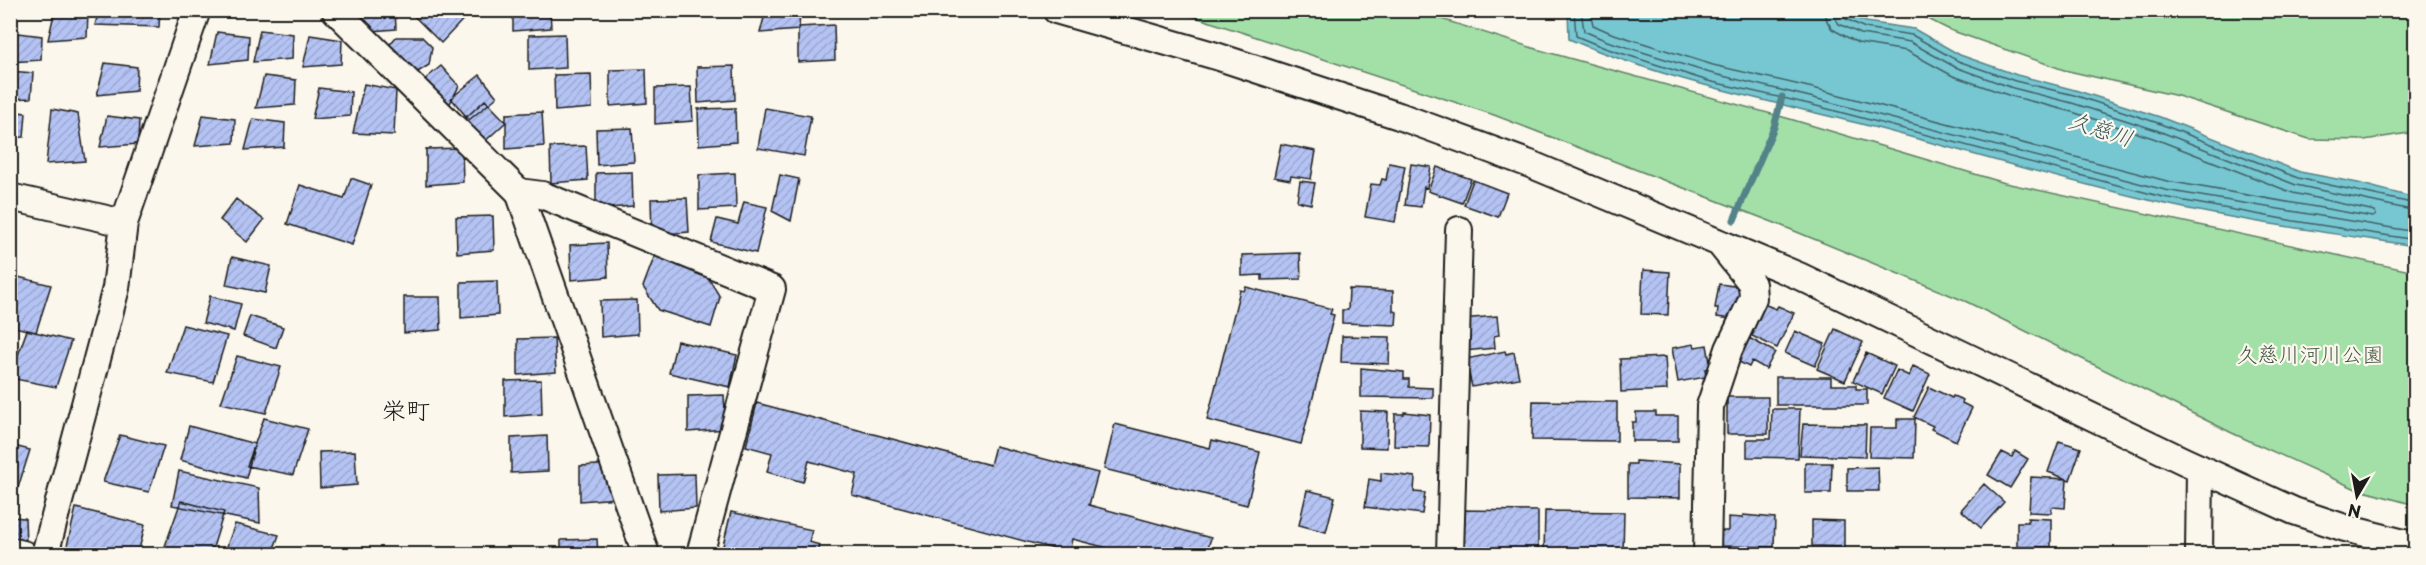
<svg xmlns="http://www.w3.org/2000/svg" width="2426" height="565" font-family="'Playpen Sans','Klee One',sans-serif">
<style>
.park{fill:#a2e0a8;stroke:#5f7e62;stroke-width:1.5}
.water{fill:#77c7d2;stroke:#538389;stroke-width:1.5}
.lines{fill:none;stroke-linecap:round;stroke-linejoin:round}
.shore{stroke:#406065;stroke-width:1.5}
.stream{stroke:#538389;stroke-width:7}
.building{fill:url(#building-hatch);stroke:#1c1c1c;stroke-width:1.5}
.minor-casing{stroke:#1c1c1c;stroke-width:30}
.minor{stroke:#fbf7ec;stroke-width:26}
.labels{text-anchor:middle;stroke-width:4.5;stroke-linejoin:round;paint-order:stroke}
.park-label{font-size:21px;fill:#445746;stroke:#fbf7ec}
.water-label{font-size:22px;font-style:italic;fill:#3c585c;stroke:#fbf7ec}
.quarter-label{font-size:24px;fill:#1c1c1c;stroke:#fbf7ec}
</style>
<defs>
<pattern id="building-hatch" width="6" height="6" patternUnits="userSpaceOnUse" patternTransform="scale(1.5)"><rect width="6" height="6" fill="#b4c3f3"/><path d="M-1 1l2-2M0 6l6-6M5 7l2-2" fill="none" stroke="#9aa7d0"/></pattern>
</defs>
<rect width="100%" height="100%" fill="#fbf7ec"/>
<filter id="ink" filterUnits="userSpaceOnUse"><feTurbulence type="fractalNoise" baseFrequency=".0167" numOctaves="2"/><feDisplacementMap in="SourceGraphic" scale="12" xChannelSelector="R" yChannelSelector="G"/><feConvolveMatrix kernelMatrix="1 2 1 2 8 2 1 2 1" color-interpolation-filters="sRGB"/></filter>
<g filter="url(#ink)">
<path class="park" d="M1177,11h239l120,38 254,70 215,64 410,89v233l-59,-16 -124,-56 -265,-131 -192,-79 -281,-108z
M1912,11h503v121l-51,8 -55,-1 -131,-43 -114,-26 -114,-40z"/>
<path class="water" d="M1568,11h274l24,11 48,7 46,26 57,20 58,15 85,27 140,55 58,11 57,15v48c-84,-13 -170,-24 -254,-43 -97,-22 -192,-51 -288,-76 -102,-26 -207,-46 -304,-88z"/>
<g class="lines">
<path class="shore" d="M1574,10l2,26 29,12 103,33 101,23 354,93 131,24 122,19
M1581,10l3,21 23,10 103,32 100,24 355,93 251,42
M1590,10l3,15 18,8 102,32 100,23 354,93 206,36 3,-2 -1,-4 -82,-18 -140,-55 -84,-27 -58,-15 -58,-20 -46,-25 -49,-8 -26,-14 -5,-8 -2,-11
M1834,10l1,8 4,6 22,10 49,8 45,25 58,21 59,15 84,27 140,55 120,26
M1842,10l2,8 21,10 47,7 46,26 57,20 59,14 84,28 140,55 118,26"/>
<path class="stream" d="M1734,220l40,-93 8,-30"/>
</g>
<path class="building" d="M55,10l33,3 -1,24 -39,3z
M99,10h61l-1,17 -64,-2z
M358,10h37l1,19 -38,3z
M408,10h29l5,6 6,-6h24l-31,33z
M513,10h37l1,18 -38,3z
M766,10h34l-1,20 -39,3z
M834,25l1,35 -37,2v-35z
M260,30l33,4 -1,25 -39,3z
M10,32l32,4 -1,24 -31,2z
M217,32l32,4 -1,24 -38,4z
M565,34l1,34 -37,2v-35z
M310,35l32,5 -1,24 -38,3z
M396,37h26l10,10 -3,18 -13,8 -30,-24z
M105,63l32,4 -1,24 -39,4z
M441,66l18,20 -12,23 -24,-28z
M734,66l1,34 -37,3 -1,-36z
M646,69l1,34 -37,3v-36z
M10,71l23,2 -2,25 -21,1z
M591,74l1,34 -37,3 -1,-36z
M480,75l17,22 -28,23 -18,-22z
M264,76l32,4 -1,25 -39,3z
M364,84l32,6 -2,45 -41,-2z
M691,87l2,34 -38,3v-36z
M319,88l32,4 -1,24 -38,3z
M485,100l21,22 -24,22 -20,-23z
M735,108l1,34 -37,3 -1,-36z
M765,108l46,8 -7,40 -46,-8z
M52,109l26,5 7,47 -39,3z
M10,111l16,2 -2,24 -14,1z
M542,112l2,34 -38,3v-35z
M203,115l32,4 -1,24 -39,3z
M107,116l32,4 -1,24 -38,3z
M253,119l32,4 -1,24 -39,3z
M632,128l2,34 -37,3 -1,-36z
M1281,144l35,7 -5,28 -20,-3 -1,4 -16,-3z
M586,146l2,34 -37,3 -1,-36z
M462,148l1,34 -37,3v-36z
M10,160l4,1v25h-4z
M1389,163l16,3 -10,56 -30,-5 6,-33 9,1 2,-6 4,1z
M1411,164l20,3 -4,21 -3,-1 -3,20 -16,-2z
M1437,167l34,12 -9,24 -34,-12z
M632,172l1,34 -37,3v-36z
M735,173l1,35 -37,2v-35z
M780,175l19,4 -8,42 -19,-10z
M351,178l20,7 -19,60 -65,-21 13,-39 44,14z
M1473,180l34,13 -9,24 -34,-12z
M1300,181l15,2 -4,21 -14,-3z
M687,198l2,34 -37,3 -1,-36z
M236,199l28,21 -17,22 -27,-22z
M744,202l23,5 -11,46 -45,-11 6,-23 21,5z
M493,216l1,34 -37,3 -1,-36z
M607,243l1,34 -37,3 -1,-35z
M1300,253l1,26 -39,1v-5l-20,1v-21z
M655,255l51,19 14,23 -9,30 -53,-17 -15,-23z
M232,257l39,9 -6,27 -39,-8z
M1643,270l27,2 -2,43 -27,-1z
M10,275l41,10 -15,47 -26,-6z
M497,281l1,34 -37,3v-36z
M1719,284l22,3 -2,33 -22,-3 1,-9h-3z
M1246,287l86,22 -2,5 4,1 -33,129 -94,-24 33,-130 4,1z
M1349,289l44,2v20l4,1 -1,13 -54,-2v-13h6z
M210,296l31,8 -7,27 -31,-8z
M404,297h36l1,33 -37,3z
M637,300l1,34 -37,3 -1,-36z
M1759,302l17,7 2,-3 16,7 -17,35 -25,-12 2,-4 -8,-3z
M250,316l33,11 -7,21 -33,-12z
M1497,316l2,19 -5,1 1,12 -31,3 -3,-32z
M183,325l44,11 -14,46 -46,-9z
M1835,329l28,13 -18,39 -28,-12z
M27,330l44,11 -15,46 -46,-9z
M1795,331l30,13 -10,22 -30,-13z
M1342,336l48,1 -1,27 -48,-2z
M554,338l2,34 -38,3v-36z
M1749,338l26,14 -9,17 -14,-8 -3,6 -12,-6z
M677,341l60,14 -7,32 -61,-14z
M1694,344l1,3 12,-2 4,23 -6,1 1,8 -28,5 -6,-34z
M1505,351l1,3 8,-2 5,26 -47,9 -6,-28z
M1866,353l29,13 -13,28 -29,-13z
M237,356l44,11 -15,46 -45,-10z
M1665,357l2,33 -46,2 -1,-33z
M1913,366l17,8 -17,37 -29,-13 13,-28 12,6z
M1361,368l43,4v7h5v8l24,1v10l-72,-1z
M1776,377h55v8h25v4h11v16h-91z
M541,380l1,34 -37,3v-36z
M1929,387l23,11 1,-2 10,4 -1,3 10,5 -16,33 -25,-12 2,-3 -19,-9z
M724,395l2,34 -38,3v-36z
M1727,397h41v37h-41z
M1533,401l84,1v39l-85,-1z
M757,403l233,62 5,-19 103,27 -9,32 122,33 -5,16h-75l-59,-15 -3,14 -217,-58 5,-21 -48,-13 -6,21 -36,-10 5,-19 -26,-7z
M1772,409h28l-2,49 -51,-1v-18h24z
M1360,411l28,1 -1,36 -27,-1z
M1404,412l26,3 -1,32 -35,-1 1,-32h9z
M1636,412h20v4h22v25h-46v-19h4z
M264,418l44,11 -15,46 -46,-9z
M1897,419h18l-1,39 -45,-1 1,-29h27z
M1115,424l95,24 2,-8 48,12 -13,53 -143,-36z
M1803,424l63,1 -1,32 -65,-2z
M189,426l66,18 -9,34 -66,-18z
M120,435l44,11 -15,46 -46,-10z
M547,436l1,35 -37,2v-35z
M2059,441l22,7 -11,32 -22,-8z
M10,445l20,5 -15,47 -5,-2z
M355,451l2,34 -37,3 -1,-36z
M2015,451l13,8 -18,29 -22,-13 14,-23 10,5z
M1636,461l44,3v34l-52,-1v-33h8z
M1805,463h27l-1,30h-26z
M616,464l2,34 -38,3v-35z
M1878,467l1,24h-32v-23z
M179,471l80,17 1,35 -88,-18z
M1381,473l34,4 -1,15 11,1 -3,21 -57,-7 4,-28 12,2z
M695,474l1,34 -37,3 -1,-36z
M2031,477l36,2 -2,29 -13,-1 -1,6 -22,-1z
M1984,484l20,18 -23,26 -20,-18z
M1307,490l28,7 -9,35 -27,-7z
M181,501l43,11 -13,42h-21l-26,-5z
M76,508l69,17 -7,29h-73z
M1459,510l79,1v42l-80,-1z
M1545,511l79,1 -1,42 -79,-1z
M731,512l81,18 -3,12 11,3 -2,9h-97z
M1743,515l32,3 -1,29 -53,-1v-15h7v-14l15,1z
M10,517l15,1 1,26 -16,-4z
M2028,518l23,1v28h-34v-25h11z
M1812,520l32,1v26l-32,-1z
M235,524l44,11 -7,19h-48z
M597,539l1,15h-37v-14z
M2159,551l21,1v2h-21z"/>
<g class="lines">
<defs>
<path id="minor" d="M335,10l184,182 127,362
M1056,10l160,46 183,60 131,48 269,112 385,185 110,50 51,17 71,18
M519,192l23,3 230,94 -72,265
M10,197l114,26 73,-213
M10,551l13,3
M45,554l71,-266 8,-65
M1450,554l9,-324
M1707,554l3,-148 19,-57 24,-51 -1,-14 -32,-40
M2199,554l1,-86"/>
</defs>
<use href="#minor" class="minor-casing"/>
<use href="#minor" class="minor"/>
</g>
</g>
<g class="labels">
<g class="park-label">
<text x="2310" y="362">久慈川河川公園</text>
</g>
<g class="water-label">
<text transform="translate(2101 129) rotate(18)" y="8">久慈川</text>
</g>
<g class="quarter-label">
<text x="406" y="419">栄町</text>
</g>
</g>
<rect width="2426" height="565" fill="none" stroke="#fbf7ec" stroke-width="36"/>
<rect x="18" y="18" width="2390" height="529" fill="none" stroke="#1c1c1c" stroke-width="2" filter="url(#ink)"/>
<g transform="translate(2357 496) rotate(190)" stroke="#fbf7ec" stroke-width="4.5" paint-order="stroke">
<path d="M0-4.5L10 22L0 15L-10 22Z" fill="#1c1c1c"/>
<text y="-9" font-size="16" font-weight="bold" text-anchor="middle" fill="#1c1c1c">N</text>
</g>
</svg>
